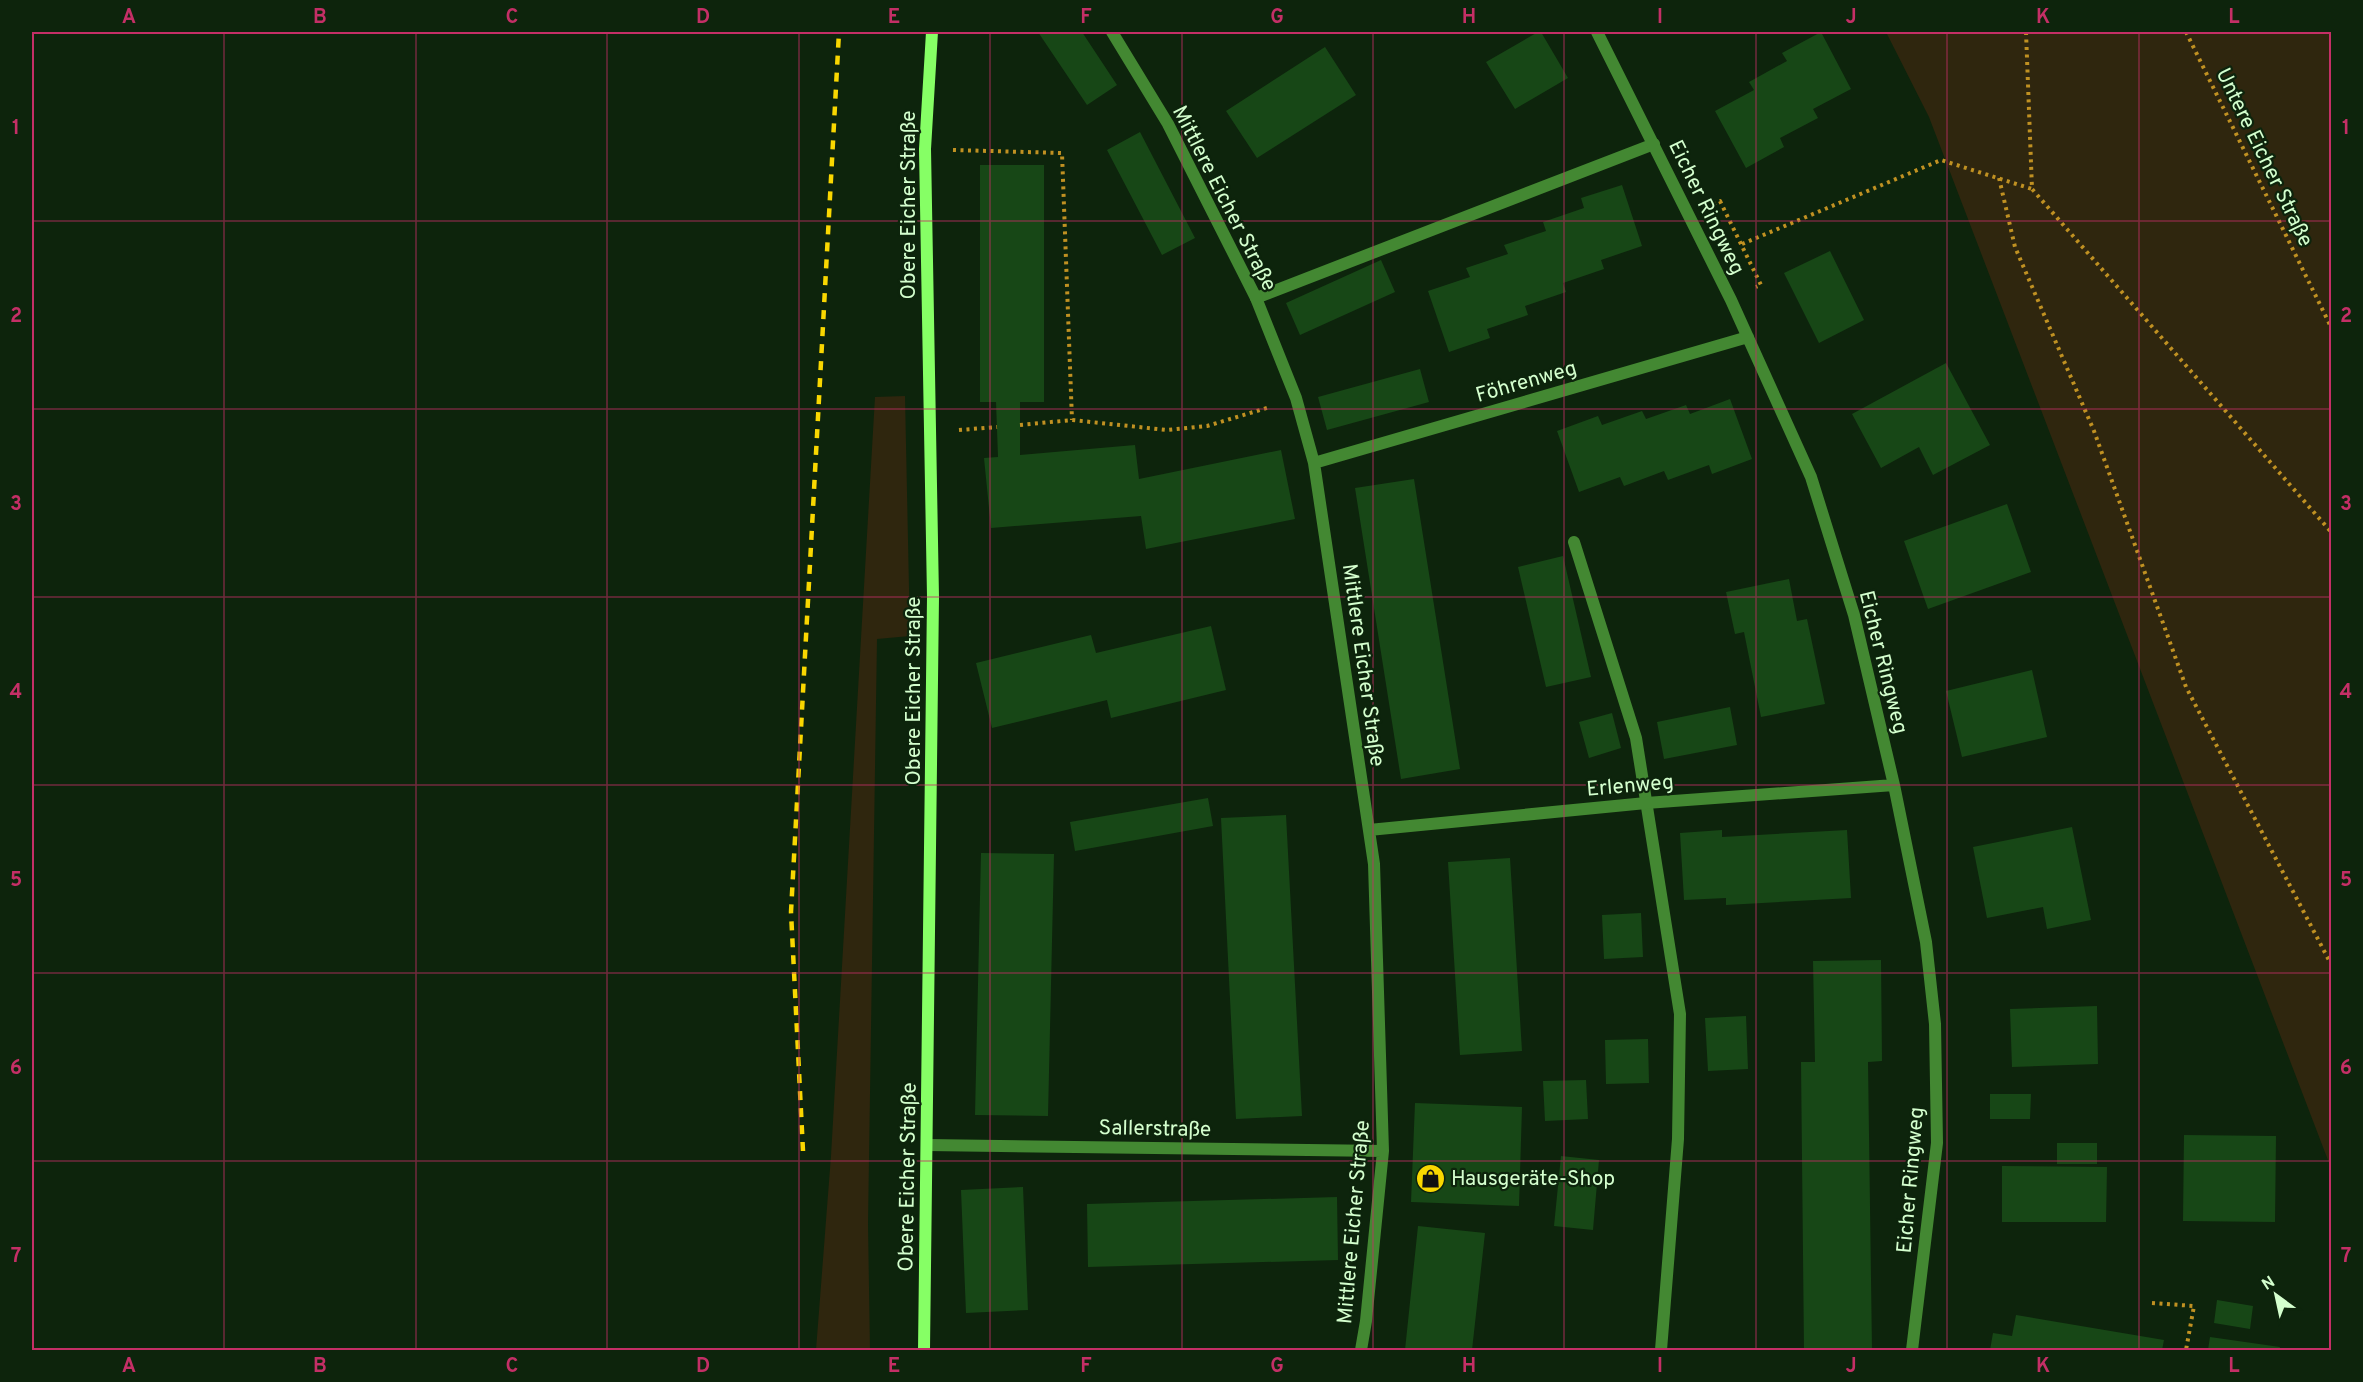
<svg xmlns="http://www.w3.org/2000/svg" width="2363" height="1382" font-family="Overpass,sans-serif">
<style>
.green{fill:#2f260e}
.building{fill:#174716}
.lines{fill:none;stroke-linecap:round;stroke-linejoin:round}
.path{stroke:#c09122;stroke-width:4;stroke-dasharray:3 4.5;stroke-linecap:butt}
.lane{stroke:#438832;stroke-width:12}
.street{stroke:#438832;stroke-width:12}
.secondary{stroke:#86ff65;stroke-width:12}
.rail{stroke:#f9d700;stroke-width:4.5;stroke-dasharray:9 8;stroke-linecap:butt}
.grid{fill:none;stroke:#c42f66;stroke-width:1.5;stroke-opacity:0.55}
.labels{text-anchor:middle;stroke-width:4.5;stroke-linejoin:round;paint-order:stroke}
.street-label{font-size:21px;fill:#d4ffce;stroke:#0d240c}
.poi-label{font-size:21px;fill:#d4ffce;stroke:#0d240c;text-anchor:start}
.neatline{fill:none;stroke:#c42f66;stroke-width:2}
.grid-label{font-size:20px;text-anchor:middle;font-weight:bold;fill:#c42f66}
</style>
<rect width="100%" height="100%" fill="#0d240c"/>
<path class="green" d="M1886,32h445v1136l-402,-1051z
M905,396l5,240 -33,3 -9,585 2,126h-54l15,-194 44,-759z"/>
<path class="building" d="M1038,32h44l35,53 -30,20z
M1538,32h3l27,46 -53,31 -29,-47z
M1821,32l30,57 -38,20 5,9 -38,20 4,9 -38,21 -31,-57 39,-21 -5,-8 38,-21 -5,-8z
M1325,47l31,48 -99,63 -31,-47z
M1140,132l55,106 -33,17 -55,-105z
M980,165h64v237h-24v53l115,-10 4,34 142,-29 14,69 -149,30 -5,-33 -150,12 -7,-70 14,-1 -2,-55h-16z
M1622,185l20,61 -41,14 3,9 -41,14 3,9 -41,14 3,9 -41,14 3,9 -41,14 -21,-61 42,-14 -4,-9 42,-14 -4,-9 42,-14 -3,-9 41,-14 -3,-10z
M1830,251l34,69 -45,23 -35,-70z
M1381,260l14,32 -95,43 -14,-32z
M1946,363l44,82 -57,30 -14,-28 -38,21 -29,-54z
M1420,369l9,33 -102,28 -9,-33z
M1730,399l22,60 -40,15 -3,-9 -41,15 -4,-9 -40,15 -4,-9 -41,15 -22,-61 41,-15 4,9 40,-14 4,8 40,-14 4,9z
M1414,479l46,290 -59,10 -46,-291z
M2007,504l24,68 -103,37 -24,-68z
M1563,556l28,121 -45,10 -28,-120z
M1789,579l8,42 10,-2 18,85 -64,13 -17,-85 -9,2 -9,-42z
M1211,626l15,64 -115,28 -4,-18 -115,28 -16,-65 115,-28 5,18z
M2032,670l15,67 -85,20 -16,-66z
M1730,707l7,38 -73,14 -7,-37z
M1612,713l9,35 -32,10 -10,-36z
M1208,798l5,28 -138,25 -5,-29z
M1286,815l16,301 -66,3 -15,-301z
M2072,827l19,93 -44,9 -4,-22 -56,11 -14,-71z
M1722,830v7l125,-7 4,68 -125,7v-7l-42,2 -4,-67z
M981,853l73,1 -6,262 -73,-1z
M1510,858l12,193 -62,4 -12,-193z
M1641,913l2,44 -39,2 -2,-44z
M1881,960l1,101 -14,1 4,288h-68l-3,-288h14l-2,-101z
M2097,1006l1,58 -86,3 -2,-58z
M1746,1016l2,53 -40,2 -3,-53z
M1648,1039l1,44 -43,1 -1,-44z
M1586,1080l2,39 -43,2 -2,-40z
M1990,1094h41l-1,25h-40z
M1415,1103l107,4 -3,99 -108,-4z
M2184,1135l92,1 -1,86 -92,-1z
M2057,1143h40v21h-40z
M1561,1156l38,4 -6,70 -39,-4z
M2002,1166l105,1 -1,55h-104z
M1023,1187l5,123 -62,3 -5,-123z
M1337,1197l1,63 -250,7 -1,-63z
M1418,1226l67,7 -13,117h-67z
M2217,1300l36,6 -3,23 -36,-6z
M2016,1315l148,25 -2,10h-172l3,-17 19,3z
M2210,1337l70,10 -1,3h-71z"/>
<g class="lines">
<path class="path" d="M2026,32l6,157 300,344
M2186,32l146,297
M953,150l109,3 10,267
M1999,178l16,69 79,184 92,256 146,279
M1713,204l7,-3 41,84 -5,2
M1742,244l199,-84 91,29
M1020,425l52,-5 95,10 40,-4 63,-19
M959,430l38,-3
M2152,1303l42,3 -8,44"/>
<path class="lane" d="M1256,298l398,-154
M1574,542l62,196 44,276 -2,125 -17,211"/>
<path class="street" d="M1112,32l56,92 88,174 40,100 18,65 60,401 9,287 -17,170 -5,29
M1597,32l134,268 80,177 43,138 40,170 32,157 9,82 2,119 -25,207
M1314,463l434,-126
M1369,830l277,-27 248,-18
M927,1145l456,6"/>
<path class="secondary" d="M924,1350l9,-753 -8,-448 7,-117"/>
<path class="rail" d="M803,1151l-12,-239 48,-880"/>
</g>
<path class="grid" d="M224,32v1318M416,32v1318M607,32v1318M799,32v1318M990,32v1318M1182,32v1318M1373,32v1318M1564,32v1318M1756,32v1318M1947,32v1318M2139,32v1318M32,221h2300M32,409h2300M32,597h2300M32,785h2300M32,973h2300M32,1161h2300"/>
<defs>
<symbol id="shop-disc" viewBox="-11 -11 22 22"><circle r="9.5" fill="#f9d700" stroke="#0d240c"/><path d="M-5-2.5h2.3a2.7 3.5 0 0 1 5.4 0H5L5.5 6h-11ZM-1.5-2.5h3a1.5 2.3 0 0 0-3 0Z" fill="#111"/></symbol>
</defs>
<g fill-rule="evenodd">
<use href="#shop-disc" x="1414" y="1162" width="33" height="33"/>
</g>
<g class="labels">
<g class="street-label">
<text transform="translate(2265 157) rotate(64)" y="7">Untere Eicher Straße</text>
<text transform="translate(1225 198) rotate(63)" y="7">Mittlere Eicher Straße</text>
<text transform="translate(908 205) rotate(-90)" y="7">Obere Eicher Straße</text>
<text transform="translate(1707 207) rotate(64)" y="7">Eicher Ringweg</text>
<text transform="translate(1526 381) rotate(-16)" y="7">Föhrenweg</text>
<text transform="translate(1884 662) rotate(76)" y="7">Eicher Ringweg</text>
<text transform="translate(1364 665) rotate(82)" y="7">Mittlere Eicher Straße</text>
<text transform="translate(913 691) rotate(-90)" y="7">Obere Eicher Straße</text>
<text transform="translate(1630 785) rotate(-5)" y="7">Erlenweg</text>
<text transform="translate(1155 1128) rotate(1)" y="7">Sallerstraße</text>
<text transform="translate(907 1177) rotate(-89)" y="7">Obere Eicher Straße</text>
<text transform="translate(1910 1180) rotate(-85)" y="7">Eicher Ringweg</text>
<text transform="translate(1353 1222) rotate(-85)" y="7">Mittlere Eicher Straße</text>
</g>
<g class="poi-label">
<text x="1451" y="1185">Hausgeräte-Shop</text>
</g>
</g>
<rect width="2363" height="1382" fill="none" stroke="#0d240c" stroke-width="66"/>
<g transform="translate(2276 1295) rotate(327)" stroke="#0d240c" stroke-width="4.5" paint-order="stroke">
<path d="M0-4.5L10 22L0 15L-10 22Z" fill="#d4ffce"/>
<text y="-9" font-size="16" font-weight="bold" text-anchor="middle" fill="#d4ffce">N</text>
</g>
<rect x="33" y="33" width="2297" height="1316" class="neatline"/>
<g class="grid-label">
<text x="129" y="23">A</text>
<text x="320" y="23">B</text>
<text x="512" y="23">C</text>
<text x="703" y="23">D</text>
<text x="894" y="23">E</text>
<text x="1086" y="23">F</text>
<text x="1277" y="23">G</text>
<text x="1469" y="23">H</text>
<text x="1660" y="23">I</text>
<text x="1851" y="23">J</text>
<text x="2043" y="23">K</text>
<text x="2234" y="23">L</text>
<text x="16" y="134">1</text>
<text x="2346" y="134">1</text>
<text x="16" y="322">2</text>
<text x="2346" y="322">2</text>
<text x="16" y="510">3</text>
<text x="2346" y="510">3</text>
<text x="16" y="698">4</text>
<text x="2346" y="698">4</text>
<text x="16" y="886">5</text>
<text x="2346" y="886">5</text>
<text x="16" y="1074">6</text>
<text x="2346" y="1074">6</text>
<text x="16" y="1262">7</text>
<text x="2346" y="1262">7</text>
<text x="129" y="1372">A</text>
<text x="320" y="1372">B</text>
<text x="512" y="1372">C</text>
<text x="703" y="1372">D</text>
<text x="894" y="1372">E</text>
<text x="1086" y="1372">F</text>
<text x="1277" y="1372">G</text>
<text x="1469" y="1372">H</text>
<text x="1660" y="1372">I</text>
<text x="1851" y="1372">J</text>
<text x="2043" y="1372">K</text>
<text x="2234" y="1372">L</text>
</g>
</svg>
